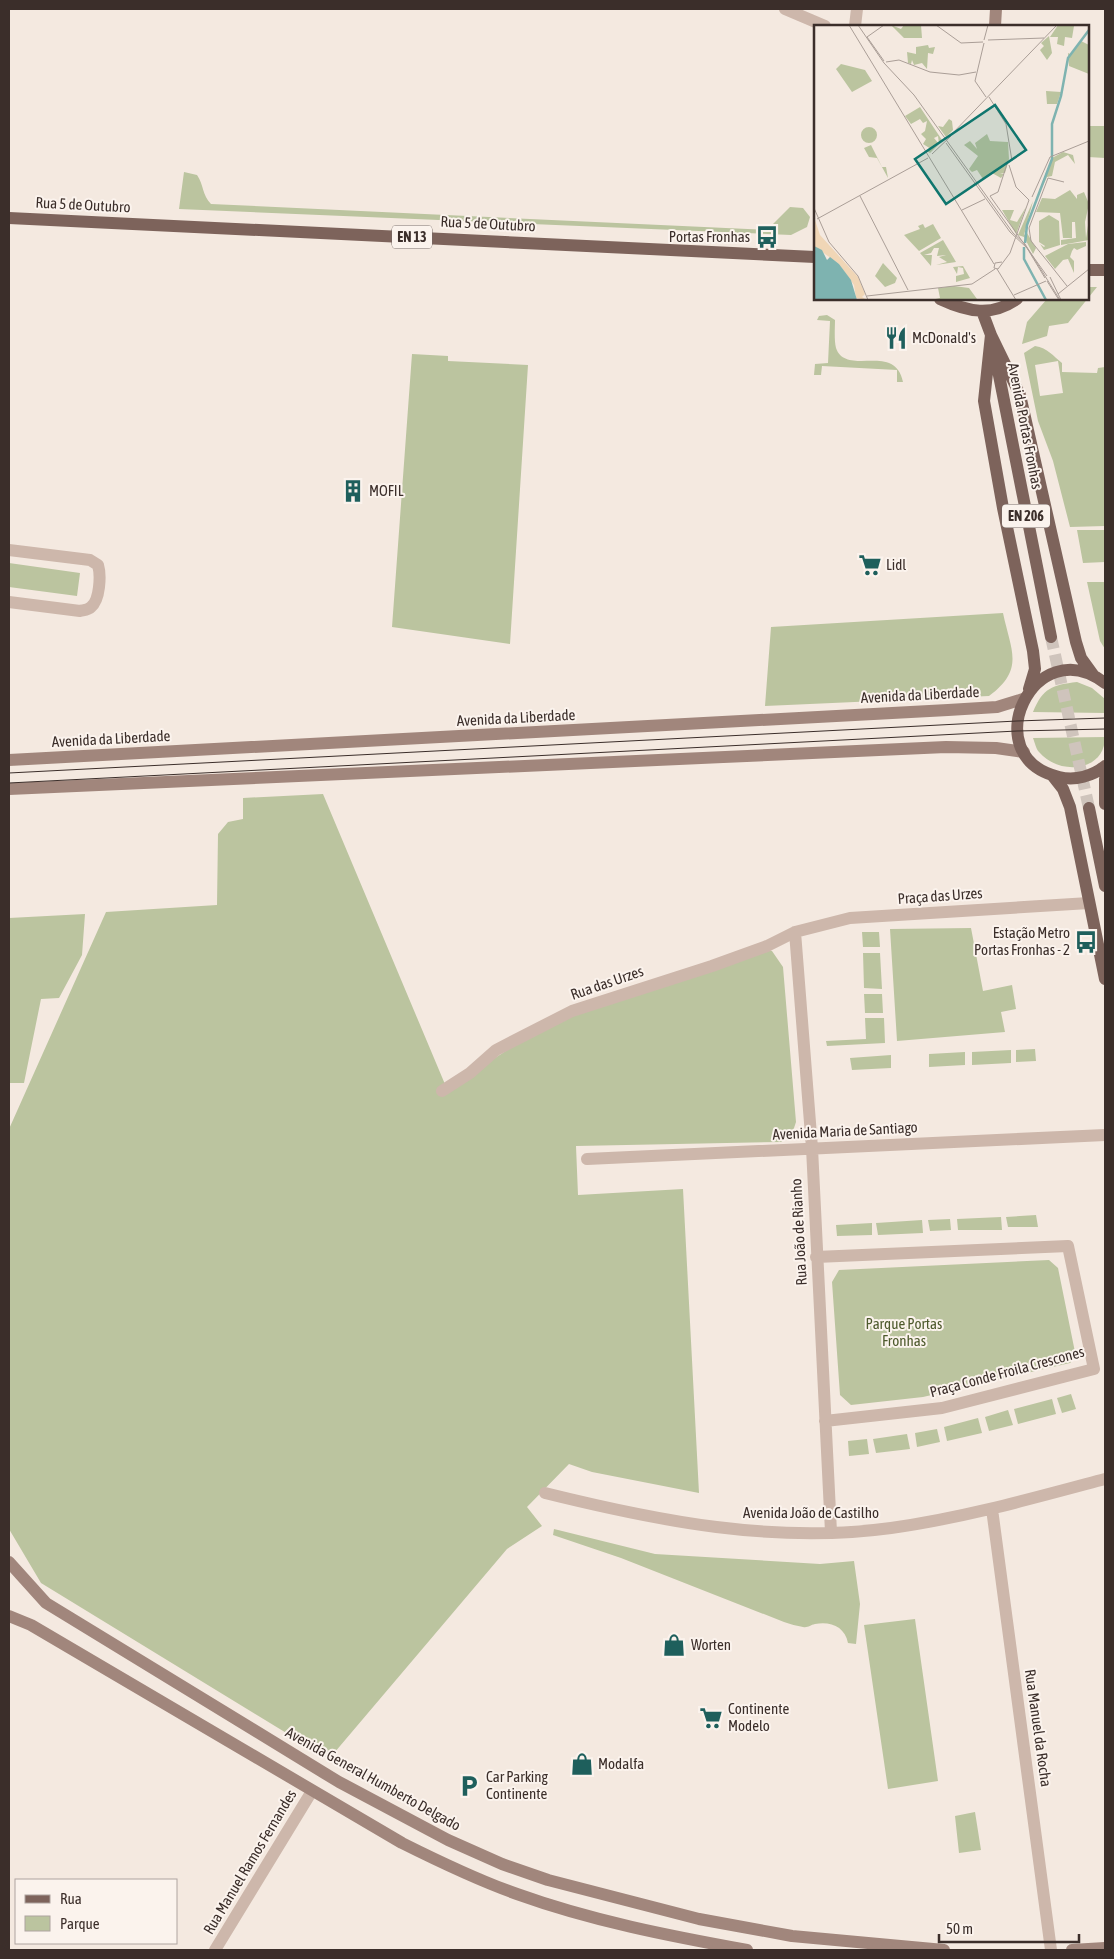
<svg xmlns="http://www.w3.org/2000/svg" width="1114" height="1959" font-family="'Asap Condensed',sans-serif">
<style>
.green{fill:#bbc49f;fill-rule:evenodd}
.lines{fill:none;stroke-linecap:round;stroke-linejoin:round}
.primary-tunnel{stroke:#cfc4bc;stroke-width:12;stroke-dasharray:12 6;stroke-linecap:butt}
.street{stroke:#cdb7ab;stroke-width:12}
.secondary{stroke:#a1867c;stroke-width:12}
.primary{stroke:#7d635b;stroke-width:12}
.tram{stroke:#3b2e2a;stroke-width:1}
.labels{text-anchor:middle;stroke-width:4;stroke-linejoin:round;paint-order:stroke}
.shield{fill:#fbf3ed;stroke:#756964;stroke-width:1}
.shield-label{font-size:14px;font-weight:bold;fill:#3b2e2a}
.street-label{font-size:15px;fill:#3b2e2a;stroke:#fbf3ed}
.poi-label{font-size:15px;fill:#3b2e2a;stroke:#fbf3ed;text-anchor:start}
.park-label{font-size:15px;fill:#4e5a2d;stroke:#fbf3ed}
.inset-river{fill:none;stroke:#7eb3b0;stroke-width:2.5}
.inset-road{fill:none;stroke:#aa9e97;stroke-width:1}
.view{fill:#0f766e;fill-opacity:0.15;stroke:#0f766e;stroke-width:2.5}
.inset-edge{fill:none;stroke:#3b2e2a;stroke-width:2.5}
</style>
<rect width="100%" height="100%" fill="#f4e9e0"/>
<path class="green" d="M1088,126h17v32l-17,-1z
M184,172l13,3c7,10 5,20 14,29l556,26 23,-23 13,1 7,9 -3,10 -16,8 -612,-26z
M1088,287h9l-29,36 -19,3 -2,10 -25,8 5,-22 20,-23h41z
M827,315l8,5c0,8 -1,20 1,28 10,29 59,-6 67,34h-6v-12l-75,-4 -1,9h-7l1,-11 13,-1 2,-42 -13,-1 2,-4z
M1035,346c13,2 18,10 27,17v9l35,1 1,-5 7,-1v159l-35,1 -17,-66 -15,-40 -14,-68zM1058,361l5,32 -23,3 -5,-31z
M412,354l36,2v5l80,4 -18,279 -118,-17z
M1077,530h28v32l-22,1z
M9,563l71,10 -3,23 -68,-9z
M1087,582h18v67l-5,-8z
M1003,613c8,38 22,56 -14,83l-224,10 6,-79z
M1077,682l15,6 13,11v14l-72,-1c10,-24 19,-27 44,-30z
M1105,737c0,35 -46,39 -66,15 -3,-3 -4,-9 -6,-14z
M323,794l124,295 107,-69 209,-71 9,2 11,16 13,155 -4,12 -11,8 -205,4 2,49 105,-6 16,304 -107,-21 -23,-8 -42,43 15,19 -35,23 -178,210 -288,-176 -32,-54v-400l97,-217 111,-7 1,-71 10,-12 15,-3v-21z
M85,914l-3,41 -23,43 -18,1 -17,84h-15v-165z
M971,928l12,63 29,-6 4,24 -15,3 4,20 -108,9 -7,-112z
M862,932h17l1,15h-17z
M863,953h17l2,36 -18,-1z
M864,994h18l1,19h-18z
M865,1018h19l1,25 -58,3 -1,-5 40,-2z
M1035,1049l1,12 -20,1v-12z
M1011,1050v13l-39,2v-13z
M965,1052v13l-36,2v-13z
M891,1055v13l-39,2 -2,-12z
M1036,1215l2,12h-30l-2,-10z
M1001,1217l1,13h-44l-1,-11z
M950,1219l1,11 -21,1 -2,-11z
M922,1220l1,13 -45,2 -2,-12z
M872,1223v12l-35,1 -1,-11z
M1049,1260l9,8 18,89 -6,6 -147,34 -72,8 -11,-10 -8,-113 7,-12z
M1071,1394l5,15 -14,4 -5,-15z
M1052,1399l4,15 -38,10 -4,-15z
M1008,1410l5,15 -24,6 -4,-14z
M978,1418l4,15 -35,8 -3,-14z
M937,1429l3,13 -23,5 -2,-14z
M907,1434l3,15 -34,4 -3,-14z
M867,1439l2,15 -20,2 -1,-15z
M554,1529l101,25 165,10 34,-3 6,43 -4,40 -8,-1c-3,-16 -17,-22 -33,-19 -5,1 -7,4 -12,3 -6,-1 -13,-3 -19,-5l-163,-64 -68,-23z
M915,1619l23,162 -50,8 -24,-164z
M975,1812l6,38 -22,3 -4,-37z"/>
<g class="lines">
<path class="primary-tunnel" d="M1051,637l38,171"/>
<path class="street" d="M785,9l40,17
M855,26l2,-17
M9,550l81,10 8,5c3,10 2,35 -7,42 -3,3 -7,3 -11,4l-71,-9
M795,932l17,216 19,384
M442,1091l28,-18 26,-23 76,-39 140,-45 55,-20 28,-14 55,-14 239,-15
M587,1159l518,-24
M816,1257l252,-11 26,123 -152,39 -117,13
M545,1493c113,28 229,51 346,35 72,-10 143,-30 214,-49
M992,1509l59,441
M215,1950l97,-159"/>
<path class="secondary" d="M995,26l1,-17
M9,760l939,-50 49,-3 26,-8
M9,789l937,-42 50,1 28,4
M9,1562l37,41 293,179 109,58 54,24 46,16 151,39 93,17 152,14
M9,1616l22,9 371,218c38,19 75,37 115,51 75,27 153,42 230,56
M1072,1950l33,-2"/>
<path class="primary" d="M9,218l806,39
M1088,270h17
M940,299c28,13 52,18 77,0
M982,311l9,24 60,302
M991,335l-7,66 19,107 30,143 2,18 -6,20
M991,335l29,60 56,247 5,16 13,18
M1105,683c-71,-54 -131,74 -46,94 16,4 34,-1 46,-11
M1052,775l11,14 7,18 35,172
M1105,779v25
M1089,808l16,78"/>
<path class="tram" d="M9,773l1008,-52 88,-3
M9,783l1008,-52 88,-2"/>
</g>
<defs>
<symbol id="bus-bare" viewBox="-9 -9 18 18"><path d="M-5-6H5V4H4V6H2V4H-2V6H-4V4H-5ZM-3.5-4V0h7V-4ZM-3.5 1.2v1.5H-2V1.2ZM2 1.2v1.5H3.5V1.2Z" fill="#1e5f5c" stroke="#fbf3ed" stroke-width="2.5" paint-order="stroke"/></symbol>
<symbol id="restaurant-bare" viewBox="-9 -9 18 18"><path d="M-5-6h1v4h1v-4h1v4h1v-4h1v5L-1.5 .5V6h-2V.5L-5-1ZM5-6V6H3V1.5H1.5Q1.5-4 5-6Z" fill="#1e5f5c" stroke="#fbf3ed" stroke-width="2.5" paint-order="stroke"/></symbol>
<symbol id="building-bare" viewBox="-9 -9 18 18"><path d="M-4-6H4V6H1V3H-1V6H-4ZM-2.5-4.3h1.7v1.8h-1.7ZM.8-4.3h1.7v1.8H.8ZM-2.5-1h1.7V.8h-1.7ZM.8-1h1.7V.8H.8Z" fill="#1e5f5c" stroke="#fbf3ed" stroke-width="2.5" paint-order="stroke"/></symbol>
<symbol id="supermarket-bare" viewBox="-9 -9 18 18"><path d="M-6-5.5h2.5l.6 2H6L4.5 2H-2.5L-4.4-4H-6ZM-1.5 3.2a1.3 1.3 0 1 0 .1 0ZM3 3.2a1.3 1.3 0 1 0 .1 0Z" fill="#1e5f5c" stroke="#fbf3ed" stroke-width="2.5" paint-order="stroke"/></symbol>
<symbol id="shop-bare" viewBox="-9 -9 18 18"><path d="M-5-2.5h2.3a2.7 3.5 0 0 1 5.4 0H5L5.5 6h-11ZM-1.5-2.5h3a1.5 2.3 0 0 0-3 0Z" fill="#1e5f5c" stroke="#fbf3ed" stroke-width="2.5" paint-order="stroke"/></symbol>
<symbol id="parking-bare" viewBox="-9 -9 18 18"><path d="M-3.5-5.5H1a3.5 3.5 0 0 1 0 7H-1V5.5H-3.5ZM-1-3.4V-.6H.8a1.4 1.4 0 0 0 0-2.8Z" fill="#1e5f5c" stroke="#fbf3ed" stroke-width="2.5" paint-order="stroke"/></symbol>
</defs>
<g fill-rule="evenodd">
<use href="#bus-bare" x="751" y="221" width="32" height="32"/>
<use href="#restaurant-bare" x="880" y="322" width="32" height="32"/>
<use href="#building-bare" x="337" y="475" width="32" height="32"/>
<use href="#supermarket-bare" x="854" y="549" width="32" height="32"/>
<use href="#bus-bare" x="1070" y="926" width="32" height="32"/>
<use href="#shop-bare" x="658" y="1629" width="32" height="32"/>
<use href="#supermarket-bare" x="695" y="1702" width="32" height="32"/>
<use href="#shop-bare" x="566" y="1748" width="32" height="32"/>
<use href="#parking-bare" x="453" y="1770" width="32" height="32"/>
</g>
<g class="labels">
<g class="shield">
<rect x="392" y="225.5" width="40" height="23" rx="4"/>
<rect x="1002" y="504.5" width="48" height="23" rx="4"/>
</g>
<g class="shield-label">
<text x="412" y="242">EN 13</text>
<text x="1026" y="521">EN 206</text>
</g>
<g class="street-label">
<text transform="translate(83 205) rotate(3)" y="5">Rua 5 de Outubro</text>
<text transform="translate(488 224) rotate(3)" y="5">Rua 5 de Outubro</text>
<text transform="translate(1025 426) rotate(79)" y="5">Avenida Portas Fronhas</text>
<text transform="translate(920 695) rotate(-3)" y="5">Avenida da Liberdade</text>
<text transform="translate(516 718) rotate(-3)" y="5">Avenida da Liberdade</text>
<text transform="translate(111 739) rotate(-3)" y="5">Avenida da Liberdade</text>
<text transform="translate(940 896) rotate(-4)" y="5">Praça das Urzes</text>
<text transform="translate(607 983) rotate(-19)" y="5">Rua das Urzes</text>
<text transform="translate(845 1131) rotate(-3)" y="5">Avenida Maria de Santiago</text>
<text transform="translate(799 1232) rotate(-93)" y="5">Rua João de Rianho</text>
<text transform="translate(1007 1372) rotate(-15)" y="5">Praça Conde Froila Crescones</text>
<text x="811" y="1518">Avenida João de Castilho</text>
<text transform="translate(1038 1728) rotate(82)" y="5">Rua Manuel da Rocha</text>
<text transform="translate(373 1779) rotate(29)" y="5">Avenida General Humberto Delgado</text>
<text transform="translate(250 1862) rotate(-59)" y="5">Rua Manuel Ramos Fernandes</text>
</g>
<g class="poi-label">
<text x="750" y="242" text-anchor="end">Portas Fronhas</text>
<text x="912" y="343">McDonald's</text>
<text x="369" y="496">MOFIL</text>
<text x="886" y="570">Lidl</text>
<text x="1070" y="938" text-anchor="end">Estação Metro<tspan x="1070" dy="17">Portas Fronhas - 2</tspan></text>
<text x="691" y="1650">Worten</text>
<text x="728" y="1714">Continente<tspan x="728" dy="17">Modelo</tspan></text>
<text x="598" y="1769">Modalfa</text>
<text x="486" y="1782">Car Parking<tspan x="486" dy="17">Continente</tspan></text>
</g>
<g class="park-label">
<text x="904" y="1329">Parque Portas<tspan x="904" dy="17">Fronhas</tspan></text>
</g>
</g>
<g transform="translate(814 25)">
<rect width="275" height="275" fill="#f4e9e0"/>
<path d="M77,0l10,4 3,-4h17l1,13h-18zM244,0l16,1 -2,12 -7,-1 -1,9 -7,-2 1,-7h-8zM235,11l3,17 -5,7 -7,-10 4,-4 -3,-3zM267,16l8,4v29l-20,-8 -1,-13 2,1zM114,20l1,3 6,-1 -2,7 -5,-1 -1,16 -5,-6 -8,2 -2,-5 -1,4 -3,-1 -1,-11 9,2v-7zM27,39l24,6 7,11 -20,11 -16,-23zM232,66l15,1 -4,12h-10zM106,82l22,33 -3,4 -1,-8 -4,2 5,6 -9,9 -3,-2 4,-2 -8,-5 3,-5 -5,-5 4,-3 2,-10 -4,2 -3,-4 -9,5 -6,-8zM135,94l3,2 1,9 -7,7 -8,-11 5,1zM47 110a8 8 0 1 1 16 0a8 8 0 1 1-16 0ZM173,109l3,7 18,1 1,17 -4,14h-5l4,1 -3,4 -9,-5 -9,6 -6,-9 -5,2 -3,-3 9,-13 -14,-11 6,-4 7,8 -2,-6zM57,120l11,22h4l2,11 -11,-20 -8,-1 -5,-9zM249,127l10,3 2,9 -7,-9 -13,7 -3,14 -5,1 -10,21 15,-40zM256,165l7,9v-4l7,-3 5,12 -4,18 1,16 3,-19v21l-28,5v-5l15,-2 -1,-16h-3v16h-9l-3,-25 -24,-1 6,-14 13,1zM219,176l-9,34 3,-2 9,15 -3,6 -9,-17 -6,-2zM212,182l-10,27 -14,-24h12l-4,10 7,2zM235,190l10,6 1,24 -16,5 -4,-6 4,3 1,-1 -6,-4v-21zM109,199l2,4 8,-4 8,14 -22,13 -15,-16 16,-6 -2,-3zM129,215l13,22 -20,3 11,-3 -8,-5 7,-2 -9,1 2,-8h-5l-3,5 -7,2h8l-1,11 -11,-13zM272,217v4l-9,4 -3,-2 -2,3 -2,6 4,4v12l-6,-14 -5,1 -8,9 -10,-13 23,-12zM69,238l14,15 -2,5 -10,4 -10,-11zM149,241l7,12 -14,4v-6l8,-2 -1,-6 -5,-1 -1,7 -4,-7zM140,261l15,2 8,11 -46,1 9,-2 -2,-10z" fill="#bbc49f"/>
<path d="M0,192l6,18 38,42 7,17 -3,3 5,3 -11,-2 -2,-13 -15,-21 -25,-18z" fill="#f0d6b6"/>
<path d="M0,221l8,4 5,10 3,-3 9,7 12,16 6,20h-43z" fill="#7eb3b0"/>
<path class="inset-river" d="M211,218l2,-18 25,-66v-35l9,-28 7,-38 21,-28M210,222v12l22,41"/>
<path class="inset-road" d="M35,0l145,239M44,0l26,38 30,32 99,138 12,11 35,56M70,0l-17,12 17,24M122,0l25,18 22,-1M170,15l4,-15M174,15l56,-2M170,18l-9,38 11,16M72,37l13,-2 31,12 29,3 17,-3M175,72l17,27 6,37M135,112l108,-112M132,118l64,89 17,16 18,30M118,129l19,-18M195,140l7,22 13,13M46,171l48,94M176,171l57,80M176,171l8,-4 9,-28M218,172l18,-40 39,-16M0,183l15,34 29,34 10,24M148,185l23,-11M3,194l111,-61M188,237l-7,1 -1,5 4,1 12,-16 19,-53M234,237l-17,-21 -2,-13 19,-50 16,4M234,237l19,24M183,244l19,31M236,252l11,23M233,256l12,19M244,269l31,-25M200,270l32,-14M53,271l105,-12 23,-15"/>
<path class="view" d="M181,80l31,45 -80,54 -31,-45z"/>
<rect width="275" height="275" class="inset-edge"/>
</g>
<rect width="1114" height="1959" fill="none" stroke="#3b2e2a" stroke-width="20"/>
<rect x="15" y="1879" width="162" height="65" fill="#fbf3ed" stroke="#aea49f"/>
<rect x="25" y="1895" width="25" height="8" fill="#7d635b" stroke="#aea49f"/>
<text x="60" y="1904" font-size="15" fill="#3b2e2a">Rua</text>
<rect x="25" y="1916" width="25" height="15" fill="#bbc49f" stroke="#aea49f"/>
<text x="60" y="1929" font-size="15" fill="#3b2e2a">Parque</text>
<path d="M939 1934v8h140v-8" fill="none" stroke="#3b2e2a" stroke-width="2.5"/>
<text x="946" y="1934" font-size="15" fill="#3b2e2a" stroke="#fbf3ed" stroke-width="4" paint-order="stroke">50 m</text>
</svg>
